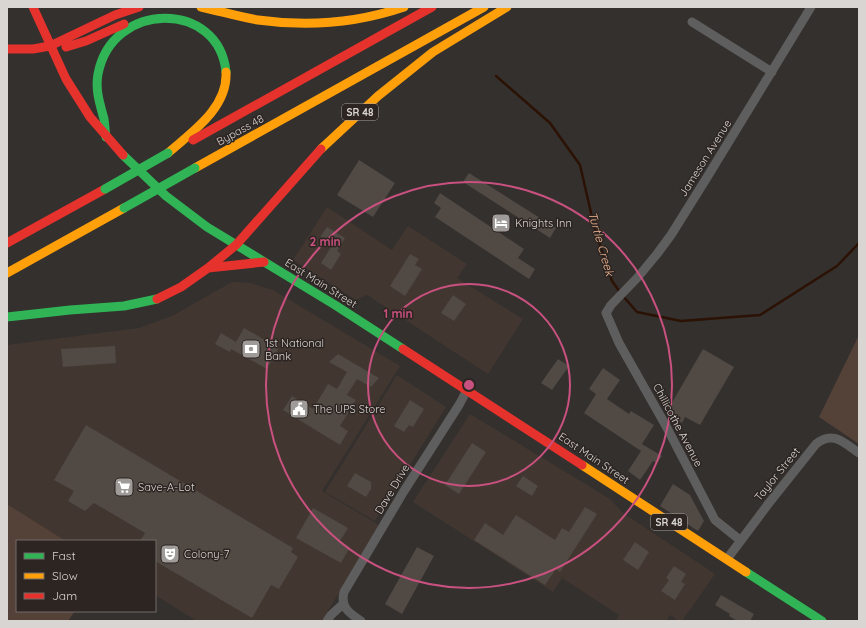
<svg xmlns="http://www.w3.org/2000/svg" width="866" height="628" font-family="Quicksand,sans-serif">
<style>
.built{fill:#423630}
.green{fill:#544137}
.lines{fill:none;stroke-linecap:round;stroke-linejoin:round}
.stream{stroke:#2c1204;stroke-width:2.5}
.building{fill:#504944}
.street{stroke:#5f5e5e;stroke-width:9}
.fast{stroke:#30b455;stroke-width:9}
.slow{stroke:#ff9f0a;stroke-width:9}
.jam{stroke:#e5322d;stroke-width:9}
.fast-bridge{stroke:#30b455;stroke-width:9}
.ring{fill:none;stroke:#c9517f;stroke-width:2}
.labels{text-anchor:middle;stroke-width:3;stroke-linejoin:round;paint-order:stroke}
.shield{fill:#2c2522;stroke:#a5a09d;stroke-width:1}
.shield-label{font-size:10px;font-weight:bold;fill:#d9d5d2}
.street-label{font-size:11px;fill:#d9d5d2;stroke:#2c2522}
.poi-label{font-size:11px;fill:#d9d5d2;stroke:#2c2522;text-anchor:start}
.water-label{font-size:12px;font-style:italic;fill:#f4b895;stroke:#2c2522}
.centre{fill:#c9517f;stroke:#2c2522;stroke-width:2}
.ring-label{font-size:12px;text-anchor:middle;font-weight:bold;fill:#c9517f;stroke:#2c2522;stroke-width:3;stroke-linejoin:round;paint-order:stroke}
</style>
<rect width="100%" height="100%" fill="#33302e"/>
<path class="built" d="M327,207l65,43 16,-24 59,38 -10,14 66,41 -35,55 -121,-79 -11,5 -63,-40z
M232,282l18,1 23,7 127,76 -78,125 57,34 -57,96h-125l-42,-26v-54h-89l-59,-37v-159l132,-17 33,-12z
M397,375l49,32 -71,114 -50,-29z
M470,414l140,85 13,14 92,61 -33,47h-3l-9,-6 -4,6h-50l3,-6 -57,-37 -9,14 -140,-90z"/>
<path class="green" d="M859,335v109l-40,-27z
M7,504l59,37h-49v70h58l-7,10h-61z"/>
<g class="lines">
<path class="stream" d="M496,76l54,47 30,42 15,65 17,51 8,11
M623,296l14,16 44,9 79,-6 77,-49 22,-23"/>
</g>
<path class="building" d="M359,160l36,23 -22,34 -36,-22z
M469,173l87,55 -6,10 -87,-56z
M440,193l84,56 -6,9 17,11 -6,10 -94,-62 6,-9 -7,-5z
M327,227l18,11 -8,13 4,3 -10,16 -10,-7 12,-19 -13,-7z
M410,254l9,5 -4,6 7,4 -17,27 -15,-10z
M453,295l13,9 -12,17 -13,-8z
M244,328l35,20 -12,21 -36,-20 -1,3 -15,-8 6,-11 15,9z
M115,346l1,17 -53,4 -2,-18z
M703,349l31,18 -34,58 -15,-8 -3,6 -16,-10z
M338,354l41,24 -8,9 -14,-8 -10,16 9,5 -16,26 8,5 -8,14 -57,-35 9,-14 21,13 15,-25 9,5 10,-17 -18,-10z
M558,359l11,7 -17,24 -11,-7z
M603,368l17,12 -13,19 22,15 2,-3 23,14 -12,19 20,12 -5,7 -4,-2 -13,19 -12,-9 13,-20 -57,-38 12,-19 -7,-5z
M410,400l14,9 -11,18 -4,-2 -5,7 -10,-6z
M86,425l207,123 -2,4 7,5 -19,32 -8,-4 -19,33 -97,-57v-20h-15l5,-8 -51,-30 -9,8 -17,-10 6,-10 -20,-11z
M472,443l14,9 -27,42 -14,-9z
M355,473l16,9v7l-5,8 -19,-11z
M523,476l15,10 -6,10 -16,-10z
M673,484l17,11 14,26 -6,10 -38,-25z
M585,507l12,7 -37,58 -4,-3 -11,16 -71,-45 11,-17 18,12 13,-20 39,25 7,-12 7,4z
M313,508l35,20 -8,13 10,6 -9,16 -45,-25z
M635,542l14,10 -11,18 -15,-10z
M417,547l17,9 -32,58 -17,-10z
M674,566l12,8 -5,8 4,2 -10,16 -14,-9 8,-11 -3,-2z
M721,595l33,19 -4,7h-13l-8,-5 1,-2 -15,-9z"/>
<g class="lines">
<path class="street" d="M692,22l80,50
M740,540l-25,-20 -49,-94 -47,-83 -13,-30 5,-8 27,-28 19,-23 14,-19 35,-56 105,-172
M727,559l42,-56 47,-59c17,-14 28,-1 43,9
M327,621l4,-6 12,-11
M361,621c-12,-8 -21,-14 -17,-29l60,-101 55,-86 8,-15"/>
<path class="fast" d="M106,137c-1,-6 -1,-12 -2,-18 -4,-15 -9,-29 -6,-45 14,-74 121,-74 128,-2
M123,155l43,41 41,31 128,78 68,44
M7,317l63,-7 54,-4 33,-7
M746,572l76,49"/>
<path class="slow" d="M201,7c19,4 38,10 57,13 50,7 99,3 146,-13
M321,149l57,-53 55,-44 74,-45
M168,153c24,-21 60,-45 58,-81
M195,168l289,-161
M7,273l117,-65
M582,465l164,107"/>
<path class="jam" d="M33,7l33,72 24,38 33,38
M50,46l65,-31 24,-8
M66,47l20,-6 38,-17
M7,49h26l17,-3
M193,140l239,-133
M7,243l98,-54
M208,268l56,-6
M157,299l24,-12 27,-19 28,-23 85,-96
M403,349l179,116"/>
<path class="fast-bridge" d="M105,189l63,-36
M124,208l71,-40"/>
</g>
<g class="ring">
<circle cx="469" cy="385" r="101"/>
<circle cx="469" cy="385" r="203"/>
</g>
<defs>
<symbol id="hotel-square" viewBox="-11 -11 22 22"><rect x="-9" y="-9" width="18" height="18" rx="4" fill="#9f9b99" stroke="#2c2522"/><path d="M-6-4.5h1.5V1H6V5H4.5V3h-9V5H-6ZM-4 0a1.8 1.8 0 1 1 3.6 0ZM.5 0V-2.5h3Q6-2.5 6 0Z" fill="#fff"/></symbol>
<symbol id="bank-square" viewBox="-11 -11 22 22"><rect x="-9" y="-9" width="18" height="18" rx="4" fill="#9f9b99" stroke="#2c2522"/><path d="M-6-4H6V4H-6ZM0-2.3a2.3 2.3 0 1 0 0 4.6a2.3 2.3 0 1 0 0-4.6Z" fill="#fff"/></symbol>
<symbol id="civic-square" viewBox="-11 -11 22 22"><rect x="-9" y="-9" width="18" height="18" rx="4" fill="#9f9b99" stroke="#2c2522"/><path d="M-.6-6.5H3V-4.5H.6V-3L4-1V1h2V6H-6V1h2V-1L-.6-3ZM-1.2 2.5V6h2.4V2.5Z" fill="#fff"/></symbol>
<symbol id="supermarket-square" viewBox="-11 -11 22 22"><rect x="-9" y="-9" width="18" height="18" rx="4" fill="#9f9b99" stroke="#2c2522"/><path d="M-6-5.5h2.5l.6 2H6L4.5 2H-2.5L-4.4-4H-6ZM-1.5 3.2a1.3 1.3 0 1 0 .1 0ZM3 3.2a1.3 1.3 0 1 0 .1 0Z" fill="#fff"/></symbol>
<symbol id="theatre-square" viewBox="-11 -11 22 22"><rect x="-9" y="-9" width="18" height="18" rx="4" fill="#9f9b99" stroke="#2c2522"/><path d="M-5-5.5Q0-4 5-5.5V0Q5 5 0 6Q-5 5-5 0ZM-3.3-2.5H-1v1.5H-3.3ZM1-2.5H3.3v1.5H1ZM-2.8 1Q0 5.5 2.8 1Z" fill="#fff"/></symbol>
</defs>
<g fill-rule="evenodd">
<use href="#hotel-square" x="490" y="212" width="22" height="22"/>
<use href="#bank-square" x="240" y="338" width="22" height="22"/>
<use href="#civic-square" x="288" y="398" width="22" height="22"/>
<use href="#supermarket-square" x="113" y="476" width="22" height="22"/>
<use href="#theatre-square" x="159" y="543" width="22" height="22"/>
</g>
<g class="labels">
<g class="shield">
<rect x="342" y="104" width="36" height="16" rx="3"/>
<rect x="651" y="514" width="36" height="16" rx="3"/>
</g>
<g class="shield-label">
<text x="360" y="116">SR 48</text>
<text x="669" y="526">SR 48</text>
</g>
<g class="street-label">
<text transform="translate(240 130) rotate(-29)" y="4">Bypass 48</text>
<text transform="translate(705 158) rotate(-58)" y="4">Jameson Avenue</text>
<text transform="translate(321 283) rotate(32)" y="4">East Main Street</text>
<text transform="translate(678 425) rotate(62)" y="4">Chillicothe Avenue</text>
<text transform="translate(594 458) rotate(34)" y="4">East Main Street</text>
<text transform="translate(777 474) rotate(-51)" y="4">Taylor Street</text>
<text transform="translate(392 489) rotate(-59)" y="4">Dave Drive</text>
</g>
<g class="poi-label">
<text x="515" y="227">Knights Inn</text>
<text x="265" y="347">1st National<tspan x="265" dy="13">Bank</tspan></text>
<text x="313" y="413">The UPS Store</text>
<text x="138" y="491">Save-A-Lot</text>
<text x="184" y="558">Colony-7</text>
</g>
<g class="water-label">
<text transform="translate(601 244) rotate(74)" y="4">Turtle Creek</text>
</g>
</g>
<circle cx="469" cy="385" r="6" class="centre"/>
<g class="ring-label">
<text x="325" y="246">2 min</text>
<text x="398" y="318">1 min</text>
</g>
<rect width="866" height="628" fill="none" stroke="#d9d5d2" stroke-width="16"/>
<rect x="16" y="540" width="140" height="72" fill="#2c2522" stroke="#716b68"/>
<rect x="24" y="553" width="20" height="6" fill="#30b455" stroke="#716b68"/>
<text x="52" y="560" font-size="12" fill="#d9d5d2">Fast</text>
<rect x="24" y="573" width="20" height="6" fill="#ff9f0a" stroke="#716b68"/>
<text x="52" y="580" font-size="12" fill="#d9d5d2">Slow</text>
<rect x="24" y="593" width="20" height="6" fill="#e5322d" stroke="#716b68"/>
<text x="52" y="600" font-size="12" fill="#d9d5d2">Jam</text>
</svg>
